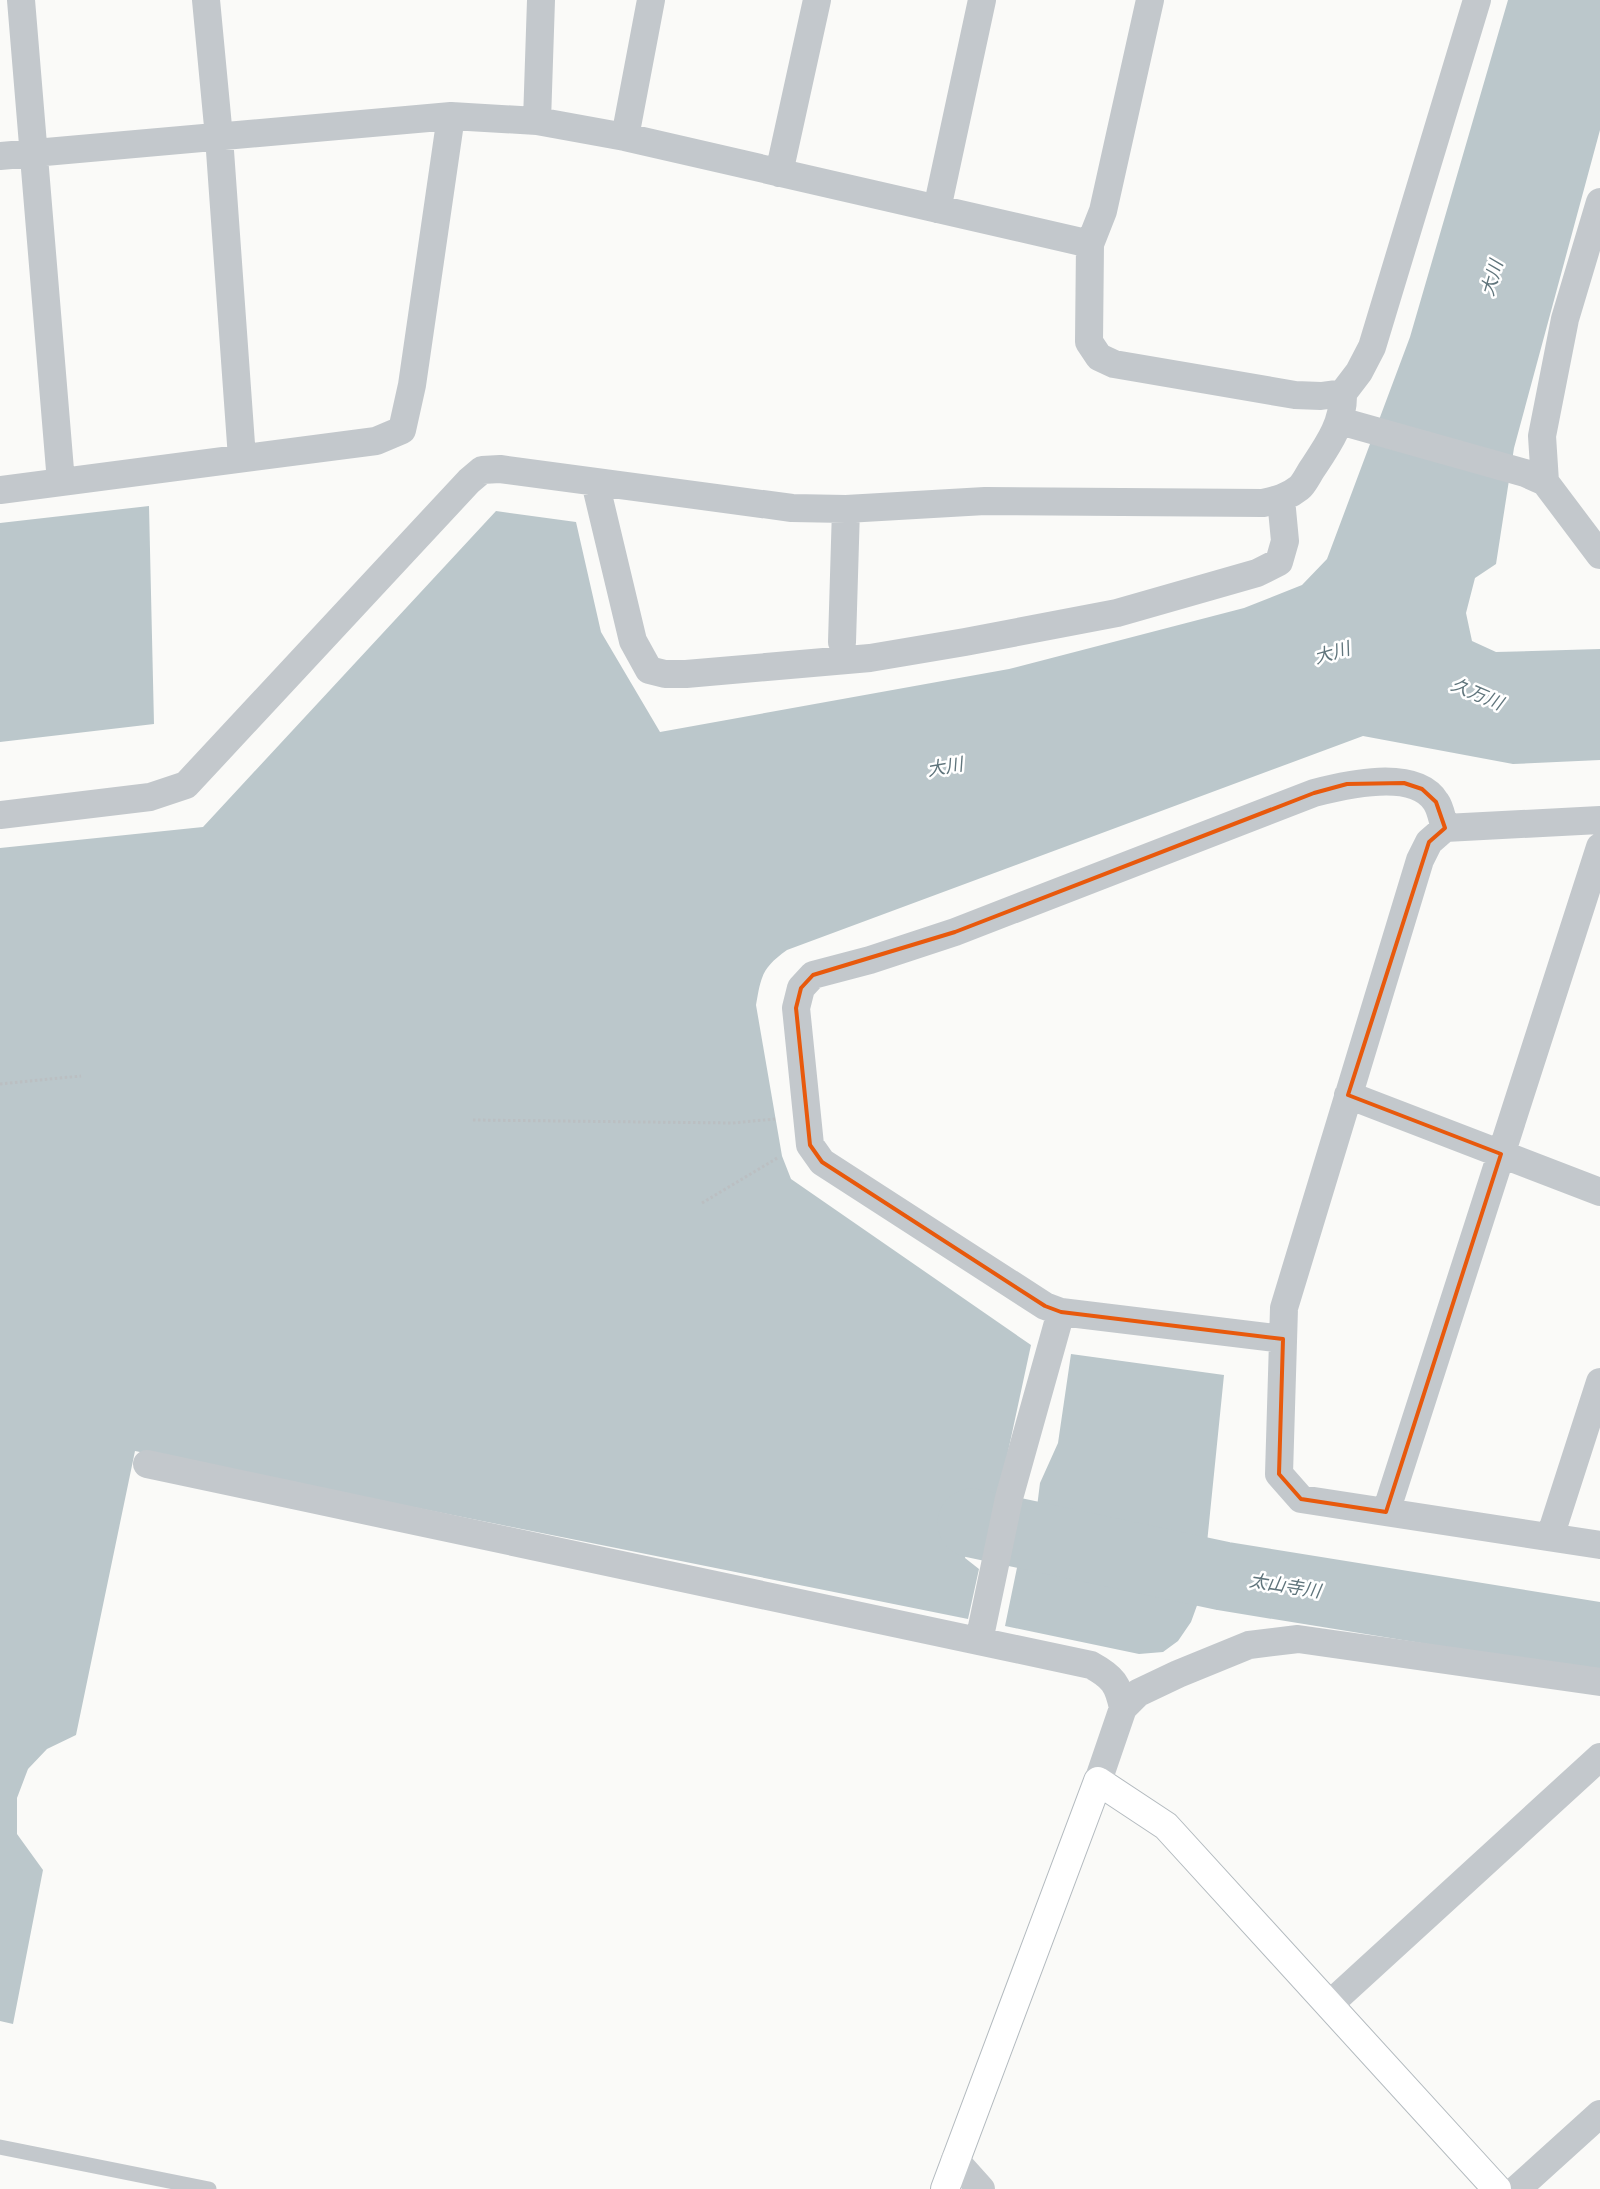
<svg xmlns="http://www.w3.org/2000/svg" width="1600" height="2189" font-family="Quicksand,'Noto Sans JP',sans-serif">
<style>
.water{fill:#bbc7cb}
.lines{fill:none;stroke-linecap:round;stroke-linejoin:round}
.river{stroke:#bbc7cb;stroke-width:69}
.secondary-casing{stroke:#b3babf;stroke-width:30}
.path{stroke:#bbbfc2;stroke-width:3;stroke-dasharray:2.5 2.5;stroke-linecap:butt}
.lane{stroke:#c3c8cc;stroke-width:15}
.street{stroke:#c3c8cc;stroke-width:28}
.secondary{stroke:#fff;stroke-width:28}
.marked{fill:none;stroke:#e8590c;stroke-width:4;stroke-linejoin:round}
.labels{text-anchor:middle;stroke-width:5;stroke-linejoin:round;paint-order:stroke}
.water-label{font-size:18px;font-style:italic;fill:#60757c;stroke:#fff}
</style>
<rect width="100%" height="100%" fill="#fafaf8"/>
<path class="water" d="M1508,0h92v130l-86,318 -18,116 -21,14 -9,35 6,28 24,11 104,-3v111l-87,4 -150,-28 -576,214c-25,18 -26,26 -31,55l26,151 9,23 240,166 -33,153 -21,-2 -12,62 14,11 -11,50 -833,-168 -59,284 -29,14 -19,20 -11,29v36l26,36 -30,154 -13,-3v-1173l203,-21 293,-316 80,11 25,110 59,100 349,-63 235,-61 58,-23 25,-26 83,-222z
M149,506l5,218 -154,18v-219z
M1071,1354l153,21 -17,168 -8,57 -8,22 -13,19 -15,11 -24,2 -134,-28 14,-68 -10,-2 13,-50 15,1 3,-24 18,-40z"/>
<g class="lines">
<path class="river" d="M972,1523l251,53 377,61"/>
<defs>
<path id="secondary" d="M945,2189l153,-408 68,45 331,363"/>
</defs>
<use href="#secondary" class="secondary-casing"/>
<path class="path" d="M0,1084l81,-8
M473,1120l259,3 43,-4
M702,1203l77,-46"/>
<path class="lane" d="M0,2147l209,42"/>
<path class="street" d="M21,0l40,482
M206,0l13,137 23,321
M541,0l-4,121 88,16 465,107 -1,98 10,15 15,7 181,31 26,1 22,-3
M625,137l26,-137
M0,156l451,-40 86,5
M779,173l38,-173
M937,209l45,-209
M1090,244l13,-33 47,-211
M1340,421l185,52 20,9 55,73
M595,482l38,159 16,29 16,4h21l184,-16 95,-16 152,-29 140,-40 22,-11 6,-21 -4,-42
M1545,482l-3,-46 23,-117 35,-117
M0,490l376,-49 26,-11 10,-45 39,-269
M842,642l4,-133
M0,815l150,-18 36,-12 283,-304 13,-11 18,-1 292,39 54,1 139,-8 278,2c13,-3 25,-6 36,-15 5,-4 9,-13 13,-19 16,-24 32,-46 31,-76l16,-21 13,-25 105,-347
M1600,820l-155,8 -16,14 -9,18 -136,448 -5,166 22,25 299,46
M1348,1095l252,97
M1283,1339l-222,-27 -16,-6 -223,-144 -12,-17 -14,-137 5,-20 12,-13 57,-15 85,-28 359,-139c31,-8 101,-25 122,9 5,7 6,18 9,26
M147,1464l944,201c22,12 27,19 32,43
M1386,1512l214,-665
M1550,1537l50,-155
M979,1641l30,-143 52,-186
M1098,1781l25,-73 15,-15 40,-19 71,-29 49,-6 302,43
M1330,2004l270,-247
M955,2160l26,29
M1517,2189l83,-75"/>
<use href="#secondary" class="secondary"/>
</g>
<path class="marked" d="M1404,783l18,6 14,13 9,26 -16,14 -81,253 153,59 -115,358 -85,-13 -22,-25 4,-135 -222,-27 -16,-6 -223,-144 -12,-17 -14,-137 5,-20 12,-13 142,-43 359,-139 33,-9z"/>
<g class="labels">
<g class="water-label">
<text transform="translate(1492 278) rotate(-74)" y="6">大川</text>
<text transform="translate(1332 653) rotate(-16)" y="6">大川</text>
<text transform="translate(1477 694) rotate(23)" y="6">久万川</text>
<text transform="translate(945 767) rotate(-10)" y="6">大川</text>
<text transform="translate(1285 1586) rotate(9)" y="6">太山寺川</text>
</g>
</g>
</svg>
